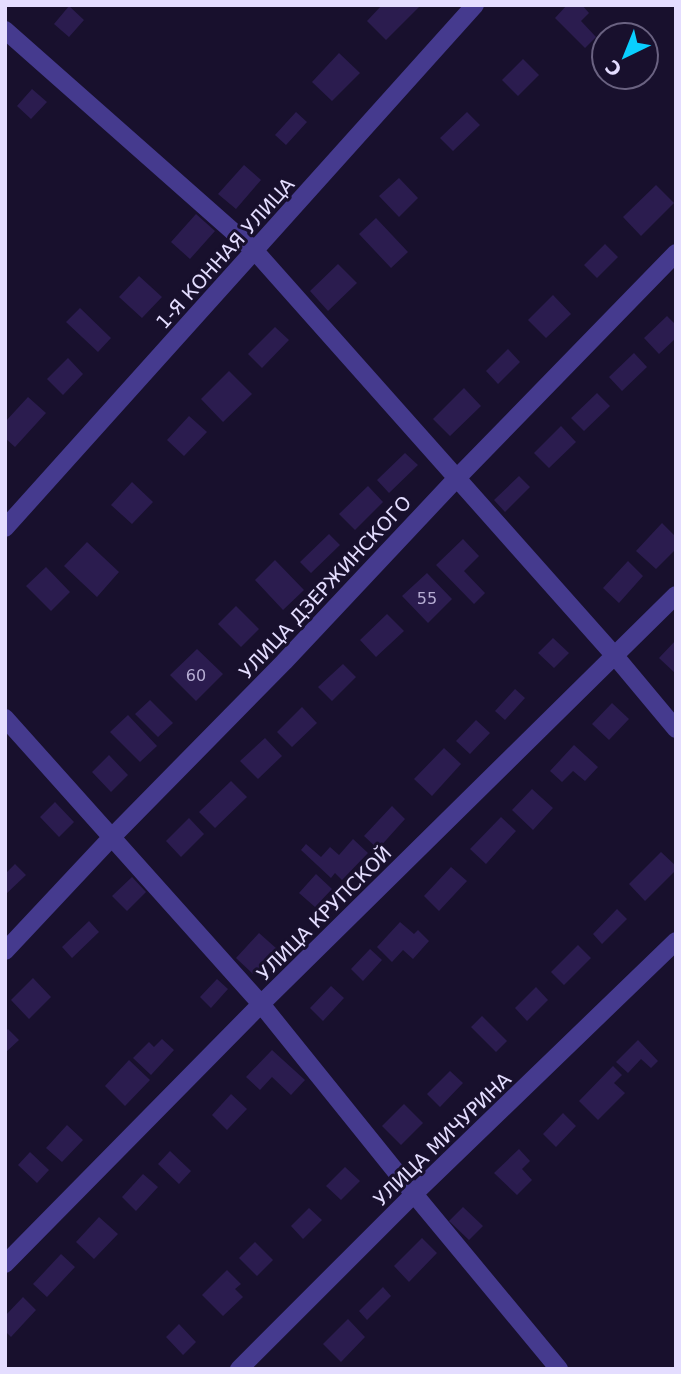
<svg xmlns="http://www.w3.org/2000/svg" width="681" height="1374" font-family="'DejaVu Sans',sans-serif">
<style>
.building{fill:#2b1c4f}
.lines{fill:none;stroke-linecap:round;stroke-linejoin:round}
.street{stroke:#453a8e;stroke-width:18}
.labels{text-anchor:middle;stroke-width:6;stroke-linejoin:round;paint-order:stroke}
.number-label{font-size:16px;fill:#b6add3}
.street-label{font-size:19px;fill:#e4ddff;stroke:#18102d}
</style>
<rect width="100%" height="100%" fill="#18102d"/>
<path class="building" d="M382,5h39l-35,35 -19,-19z
M567,5h15l7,8 -8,8 15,16 -11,11 -30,-30z
M69,6l15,14 -15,17 -15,-13z
M339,53l21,20 -28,28 -20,-19z
M523,59l16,16 -21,21 -16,-16z
M32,89l15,13 -16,17 -14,-13z
M296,112l11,10 -21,23 -11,-10z
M467,112l13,13 -27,26 -13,-13z
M244,165l17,15 -25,29 -18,-15z
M399,178l19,20 -19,19 -20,-21z
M656,185l18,18 -33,33 -18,-19z
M196,214l19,17 -25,28 -19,-17z
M376,218l32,34 -17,16 -32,-34z
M605,244l13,13 -21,21 -13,-13z
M338,264l19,19 -29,28 -18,-20z
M139,276l23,21 -20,21 -23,-21z
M553,295l18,19 -25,24 -18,-18z
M80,308l31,30 -13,14 -32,-30z
M667,316l9,9v13l-17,16 -15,-16z
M275,327l14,13 -27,28 -14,-14z
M508,349l12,13 -22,22 -12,-13z
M634,353l13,14 -25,24 -13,-14z
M68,358l15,16 -20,21 -16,-16z
M229,371l23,23 -29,28 -22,-23z
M464,388l17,18 -31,30 -17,-17z
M597,393l13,13 -26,25 -13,-13z
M28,397l18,16 -31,34 -10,-9v-16z
M189,416l18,16 -23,24 -17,-16z
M561,426l15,16 -27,26 -15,-15z
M405,453l13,12 -29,28 -12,-13z
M519,476l11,11 -25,25 -11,-12z
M132,482l21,20 -21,22 -21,-19z
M368,486l15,16 -28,28 -16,-16z
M662,523l14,14v12l-20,20 -20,-18z
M329,534l11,11 -29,28 -11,-11z
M463,539l16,17 -15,15 21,22 -11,11 -38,-39z
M87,542l32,30 -22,25 -33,-31z
M275,560l29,30 -21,20 -28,-30z
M628,561l15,15 -24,27 -16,-15z
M46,567l24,25 -19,19 -25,-25z
M427,573l25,26 -24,24 -26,-27z
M236,606l23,23 -18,18 -23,-23z
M387,614l17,17 -28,26 -16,-17z
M553,638l16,15 -15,15 -16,-15z
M676,640v34l-17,-16z
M197,649l26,25 -27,27 -26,-26z
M343,664l13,13 -24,24 -14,-14z
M515,689l10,9 -20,22 -10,-9z
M150,700l23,23 -15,14 -23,-23z
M612,703l17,16 -20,21 -17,-16z
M302,707l15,16 -25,24 -15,-15z
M128,715l29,31 -17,16 -30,-30z
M476,720l14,13 -20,21 -14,-13z
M265,738l17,18 -24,23 -18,-18z
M574,745l24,22 -13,14 -12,-10 -11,11 -12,-11z
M444,748l17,16 -29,32 -18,-17z
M109,755l19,20 -17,17 -19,-20z
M231,781l16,16 -32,31 -16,-16z
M532,789l21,19 -20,22 -21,-20z
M55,802l19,20 -15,15 -19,-20z
M392,806l13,13 -27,30 -14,-13z
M501,817l15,14 -30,33 -16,-15z
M189,818l15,16 -23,23 -15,-16z
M353,839l15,14 -26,27 -7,-7 -4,5 -30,-28 5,-6 15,13 9,-10 9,8z
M661,852l15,14v4l-31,31 -16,-17z
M15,864l11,11 -21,20v-21z
M451,867l16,14 -28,30 -15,-15z
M316,874l16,15 -17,18 -16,-14z
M132,877l14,15 -19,19 -15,-15z
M617,909l10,10 -25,25 -9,-10z
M89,921l10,11 -27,26 -10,-11z
M400,922l14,12 4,-4 11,11 -16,18 -10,-9 -11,12 -15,-15z
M259,933l18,16 -24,25 -17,-16z
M578,945l13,13 -27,27 -13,-13z
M370,949l12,11 -19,21 -12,-12z
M33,978l18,19 -22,22 -18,-19z
M217,979l11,10 -17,19 -11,-11z
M331,986l13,12 -21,23 -13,-13z
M536,987l12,13 -21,21 -12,-13z
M482,1016l25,25 -11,11 -25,-25z
M8,1029l11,11 -14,13v-21z
M162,1039l12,11 -23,25 -18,-17 16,-16 5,5z
M638,1040l20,21 -7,7 -10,-9 -13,14 -12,-11z
M272,1050l33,30 -14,15 -19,-18 -12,13 -14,-13z
M129,1060l21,20 -25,26 -20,-20z
M613,1066l9,9 -8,8 11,10 -27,27 -19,-19z
M450,1071l13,12 -23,24 -13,-13z
M231,1094l16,15 -20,21 -15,-15z
M404,1104l19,19 -22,22 -19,-19z
M563,1113l13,13 -20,21 -13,-13z
M67,1125l16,15 -21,22 -16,-14z
M519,1149l11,12 -8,8 10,11 -15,15 -23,-22z
M170,1151l21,20 -12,13 -21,-20z
M30,1152l19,18 -12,13 -19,-18z
M345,1167l15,14 -19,19 -15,-14z
M143,1174l15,13 -22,24 -14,-14z
M463,1207l20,19 -14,14 -20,-19z
M309,1208l13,12 -19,19 -12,-13z
M99,1217l19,17 -24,25 -18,-17z
M422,1238l15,15 -28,29 -15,-16z
M255,1242l18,18 -16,16 -18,-18z
M61,1254l14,13 -28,30 -14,-13z
M227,1270l14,14 -6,5 8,8 -20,19 -21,-21z
M383,1287l8,9 -24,24 -8,-9z
M23,1297l13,13 -25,27 -6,-6v-15z
M348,1319l17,18 -24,25 -18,-18z
M179,1324l17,18 -13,13 -17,-18z"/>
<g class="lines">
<path class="street" d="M5,30l250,221 360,405 61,73
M5,528l470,-523
M5,718l256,286 153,190 145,175
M5,951l107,-114 172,-175 172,-183 220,-226
M5,1264l256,-260 415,-409
M239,1369l175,-175 262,-253"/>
</g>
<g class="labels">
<g class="number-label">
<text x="427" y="604">55</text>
<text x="196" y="681">60</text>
</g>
<g class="street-label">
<text transform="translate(225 253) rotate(-48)" y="7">1-Я КОННАЯ УЛИЦА</text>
<text transform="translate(325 587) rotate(-47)" y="7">УЛИЦА ДЗЕРЖИНСКОГО</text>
<text transform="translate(324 913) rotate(-45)" y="7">УЛИЦА КРУПСКОЙ</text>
<text transform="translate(442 1139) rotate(-44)" y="7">УЛИЦА МИЧУРИНА</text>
</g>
</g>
<rect width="681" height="1374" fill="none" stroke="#e4ddff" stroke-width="14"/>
<g transform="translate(625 56) rotate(223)"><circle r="33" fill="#18102d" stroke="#6a6281" stroke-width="2"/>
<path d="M0-5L12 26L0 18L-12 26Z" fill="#09cfff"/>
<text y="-10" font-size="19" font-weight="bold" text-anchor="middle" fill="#e4ddff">С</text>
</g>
</svg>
